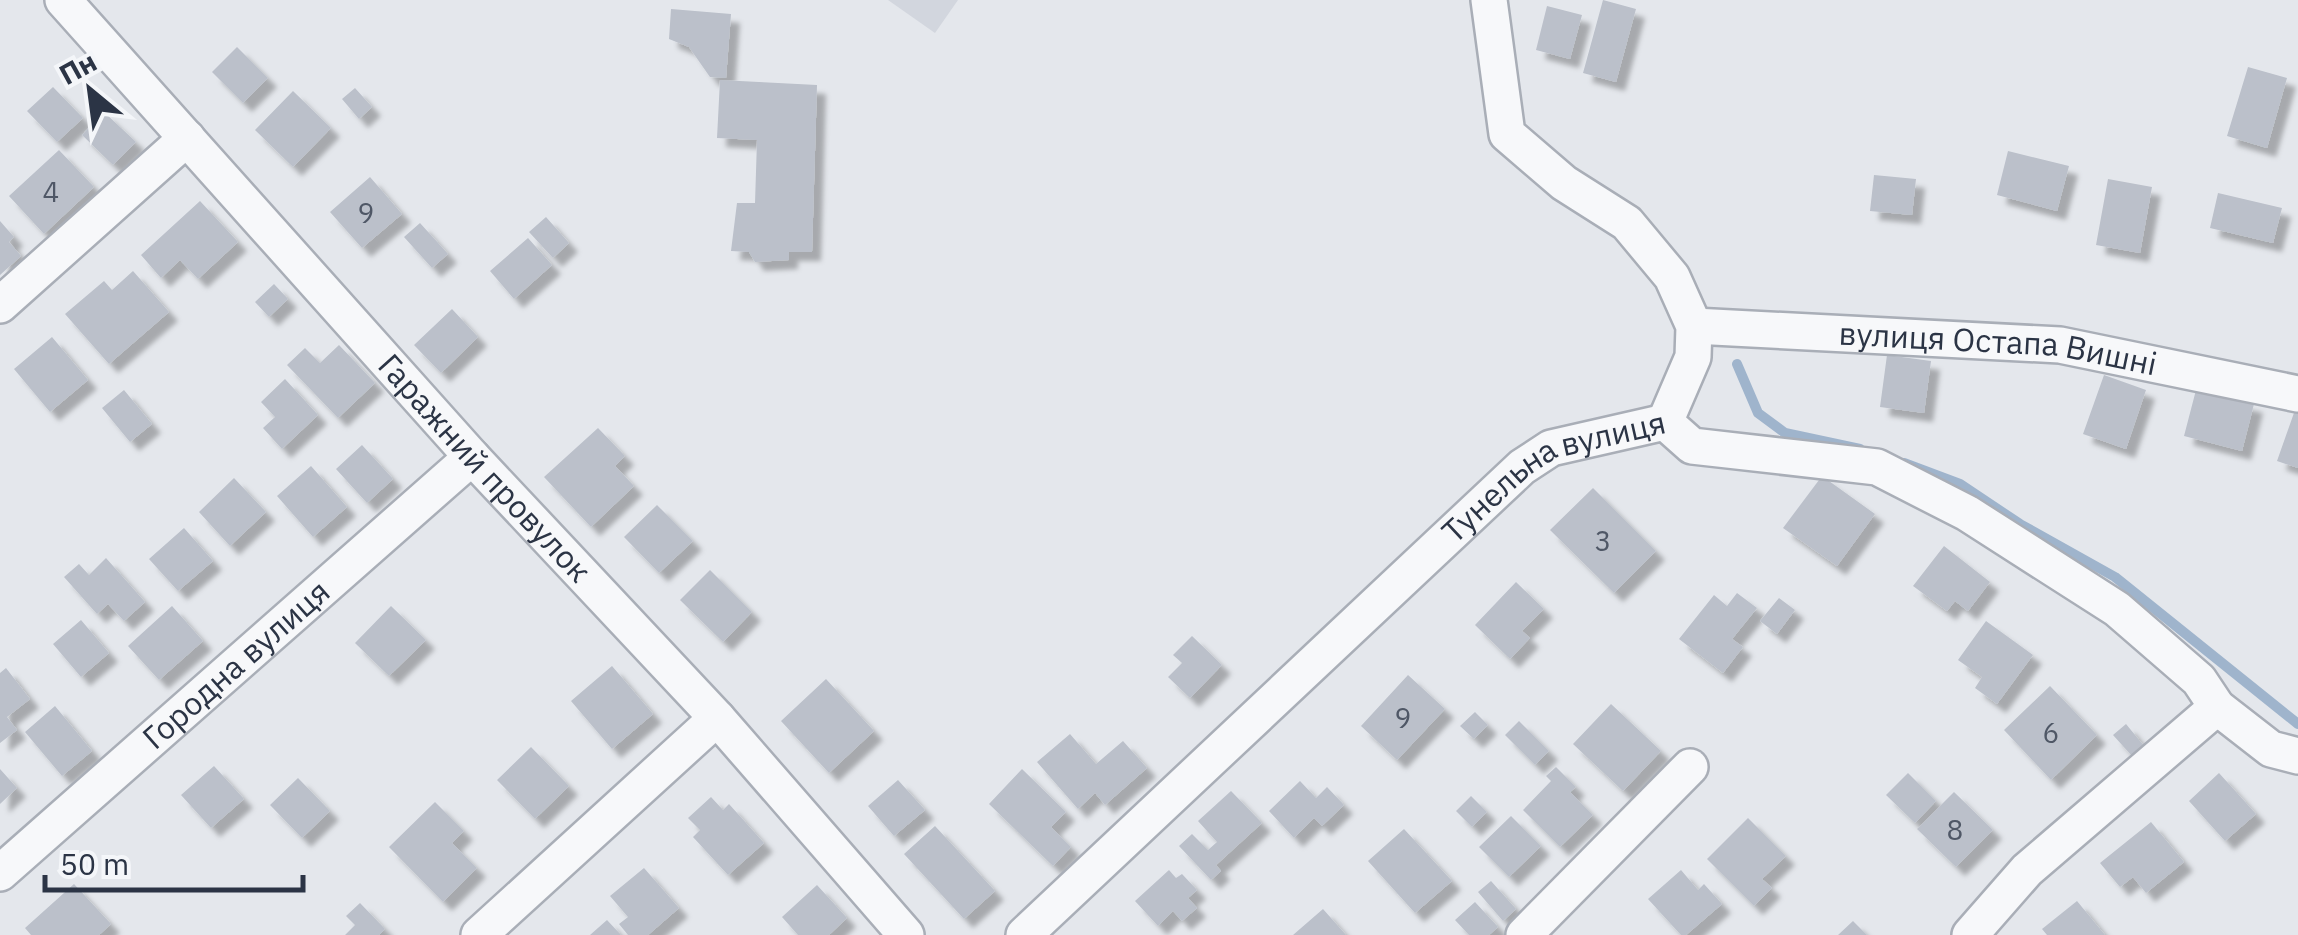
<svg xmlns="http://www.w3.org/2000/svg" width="2298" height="935" font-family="'IBM Plex Sans',sans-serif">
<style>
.built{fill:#d2d6de}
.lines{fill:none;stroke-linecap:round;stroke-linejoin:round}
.stream{stroke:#9fb4cc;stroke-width:10}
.building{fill:#bbc0ca;filter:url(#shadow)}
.minor-casing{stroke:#a9aeb7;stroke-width:40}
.minor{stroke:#f7f8fa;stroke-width:35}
.labels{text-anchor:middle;stroke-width:9;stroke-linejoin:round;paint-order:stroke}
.number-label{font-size:28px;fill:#4f5766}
.street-label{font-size:32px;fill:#2b3445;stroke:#f4f6f9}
</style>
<defs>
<filter id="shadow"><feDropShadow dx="9" dy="9" stdDeviation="2.5" flood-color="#0004"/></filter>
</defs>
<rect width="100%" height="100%" fill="#e4e7ec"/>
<path class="built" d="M888,0h70l-23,33z"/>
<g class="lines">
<path class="stream" d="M1737,364l21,49 27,20 75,16
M1904,463l56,21 60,40 95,53 183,147"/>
</g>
<path class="building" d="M1603,0l33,9 -20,73 -33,-9z
M1547,6l35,9 -12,44 -34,-9z
M671,9l60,5 -5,64 -16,-1 -21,-30 -20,-8z
M237,47l31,31 -25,25 -31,-31z
M2248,67l39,11 -20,70 -40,-12z
M720,80l97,5 -5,167h-23v8l-34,2 -6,-10 -18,-1 6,-48h18l2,-63 -40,-2z
M53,87l30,31 -26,24 -30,-31z
M355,88l17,19 -13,12 -17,-20z
M293,91l38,37 -38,39 -38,-37z
M104,112l32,30 -23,23 -31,-30z
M59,150l35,37 -50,47 -35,-38z
M2008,151l61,15 -12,45 -60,-16z
M1874,175l42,4 -4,36 -42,-4z
M370,177l32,37 -40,34 -32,-36z
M2108,179l44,8 -12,66 -44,-8z
M2218,193l64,15 -9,35 -63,-15z
M200,201l38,41 -40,37 -18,-19 -19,18 -20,-23z
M546,217l23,26 -16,15 -24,-26z
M0,221l14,16 -5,5 12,14 -21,19z
M420,223l28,31 -16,14 -28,-31z
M528,238l24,27 -38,34 -24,-28z
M133,271l36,41 -60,52 -44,-50 39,-33 8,9z
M274,284l14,15 -19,18 -14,-15z
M452,309l26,28 -37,36 -27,-28z
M52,337l36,43 -38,32 -36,-43z
M339,345l36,38 -37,35 -51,-53 18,-17 15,15z
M1887,355l44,6 -7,52 -44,-6z
M2104,375l42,15 -20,59 -43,-15z
M285,379l33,36 -36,34 -19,-21 12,-11 -14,-15z
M124,390l28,34 -22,18 -28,-34z
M2196,390l58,14 -12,47 -58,-15z
M2295,410l3,1v57l-21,-7z
M598,428l27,28 -10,10 19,20 -43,41 -47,-50z
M362,445l31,34 -26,24 -31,-34z
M311,466l36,41 -34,30 -36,-41z
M1822,476l53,38 -38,52 -54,-38z
M234,478l32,34 -36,34 -31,-34z
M1593,488l63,63 -42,42 -64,-63z
M657,505l36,36 -34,32 -35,-36z
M184,528l29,33 -35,30 -29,-32z
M1944,546l46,36 -22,29 -13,-10 -8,10 -34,-25z
M106,558l39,44 -21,19 -16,-17 -11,10 -33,-37 15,-13 10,11z
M710,570l42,42 -29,30 -43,-42z
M1516,582l28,27 -22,22 8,7 -20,21 -35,-34z
M1737,593l20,15 -25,31 11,8 -20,26 -44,-34 35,-44 13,11z
M1779,598l16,12 -18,24 -17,-13z
M172,606l31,35 -44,39 -31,-34z
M391,606l35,34 -37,36 -34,-33z
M81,620l28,33 -28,24 -28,-33z
M1986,621l47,34 -36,49 -22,-16 7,-11 -24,-17z
M1192,636l30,29 -32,33 -22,-21 14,-14 -9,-8z
M612,666l41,48 -41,35 -41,-48z
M6,668l24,31 -23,18 10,13 -17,13v-70z
M1408,675l37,34 -48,51 -36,-34z
M826,679l48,52 -45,42 -48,-52z
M2050,686l47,49 -46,45 -47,-50z
M1611,704l50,47 -38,40 -50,-47z
M55,706l37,45 -30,25 -37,-44z
M1475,712l13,13 -14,14 -14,-13z
M1519,721l30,30 -14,14 -30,-30z
M2126,724l18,22 -12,10 -19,-21z
M1070,734l26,30 27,-23 24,27 -42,37 -10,-12 -17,16 -41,-47z
M531,747l38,39 -34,33 -38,-39z
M214,766l30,33 -33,29 -30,-33z
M1556,767l20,20 -6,5 23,23 -33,32 -37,-37 28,-29 -5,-5z
M0,769l17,19 -17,16z
M1022,769l44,43 -15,15 20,20 -18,19 -64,-62z
M1908,773l28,28 -21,22 -29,-28z
M2219,773l37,41 -31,27 -36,-40z
M298,778l32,33 -28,27 -32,-33z
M898,780l27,30 -31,26 -26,-30z
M1300,781l16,17 11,-11 17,18 -22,21 -8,-8 -20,20 -25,-27z
M1231,791l31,32 -46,42 5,6 -10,9 -32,-34 13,-12 16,16 9,-8 -19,-21z
M1954,792l39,38 -37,37 -39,-38z
M1471,796l16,16 -15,15 -16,-16z
M711,797l12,13 6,-6 35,39 -36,32 -35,-38 7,-7 -12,-12z
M435,802l29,29 -12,12 25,25 -34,34 -54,-55z
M1511,816l30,30 -32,31 -30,-30z
M1748,818l38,38 -24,23 10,9 -18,18 -47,-47z
M2151,822l33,40 -38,31 -13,-16 -13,10 -20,-24z
M935,826l60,65 -31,28 -60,-65z
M1404,829l48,52 -37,32 -47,-52z
M644,868l35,40 -31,27h-20l-9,-11 9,-7 -18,-21z
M1169,870l7,8 6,-4 15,16 -9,8 9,10 -15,13 -9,-10 -15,15 -23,-25z
M1681,870l17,20 6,-6 18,20 -36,31h-5l-33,-36z
M1491,881l25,28 -13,12 -25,-29z
M74,884l37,40 -12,11h-68l-6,-7z
M817,885l30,33 -18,17h-31l-16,-18z
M2077,901l28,34h-58l-5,-6z
M1475,902l23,25 -9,8h-20l-14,-15z
M360,903l25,26 -6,6h-34l10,-10 -9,-9z
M1323,909l23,26h-53z
M607,920l14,15h-31z
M1853,921l14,14h-29z"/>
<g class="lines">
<defs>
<g id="minor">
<path id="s1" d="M63,0l409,457 245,261 189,217"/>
<path d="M1489,0l18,134 57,49 63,40 45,54 22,49 -1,31 -28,65"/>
<path d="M0,305l187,-167"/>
<path id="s2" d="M1694,326l366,19 238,49"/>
<path d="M1665,422l27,24 185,21 90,46 150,96 82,71 18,27 54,42 27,7"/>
<path id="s3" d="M0,873l472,-416"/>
<path d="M479,935l238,-217"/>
<path id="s4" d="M1024,935l498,-468 29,-19 114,-26"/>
<path d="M1524,935l166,-168"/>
<path d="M1970,935l57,-65 190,-163"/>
</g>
</defs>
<use href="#minor" class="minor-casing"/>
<use href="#minor" class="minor"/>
</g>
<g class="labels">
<g class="number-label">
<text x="51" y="202">4</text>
<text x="366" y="223">9</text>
<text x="1603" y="551">3</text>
<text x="1403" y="728">9</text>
<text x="2051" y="743">6</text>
<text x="1955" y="840">8</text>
</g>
<g class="street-label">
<text dy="11" stroke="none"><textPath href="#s2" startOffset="305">вулиця Остапа Вишні</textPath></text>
<text dy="11" stroke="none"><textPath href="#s1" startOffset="630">Гаражний провулок</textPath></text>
<text dy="11" stroke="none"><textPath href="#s4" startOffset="708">Тунельна вулиця</textPath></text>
<text dy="11" stroke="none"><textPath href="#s3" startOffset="315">Городна вулиця</textPath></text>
</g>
</g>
<g transform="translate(90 90) rotate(331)" stroke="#f4f6f9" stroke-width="8" paint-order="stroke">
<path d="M0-8L18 38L0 25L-18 38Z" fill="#2b3445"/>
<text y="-15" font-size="28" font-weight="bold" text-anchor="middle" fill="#2b3445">Пн</text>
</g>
<path d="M45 875v15h258v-15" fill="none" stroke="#2b3445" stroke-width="5"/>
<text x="60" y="875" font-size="30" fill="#2b3445" stroke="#f4f6f9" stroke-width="8" paint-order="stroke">50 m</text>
</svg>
